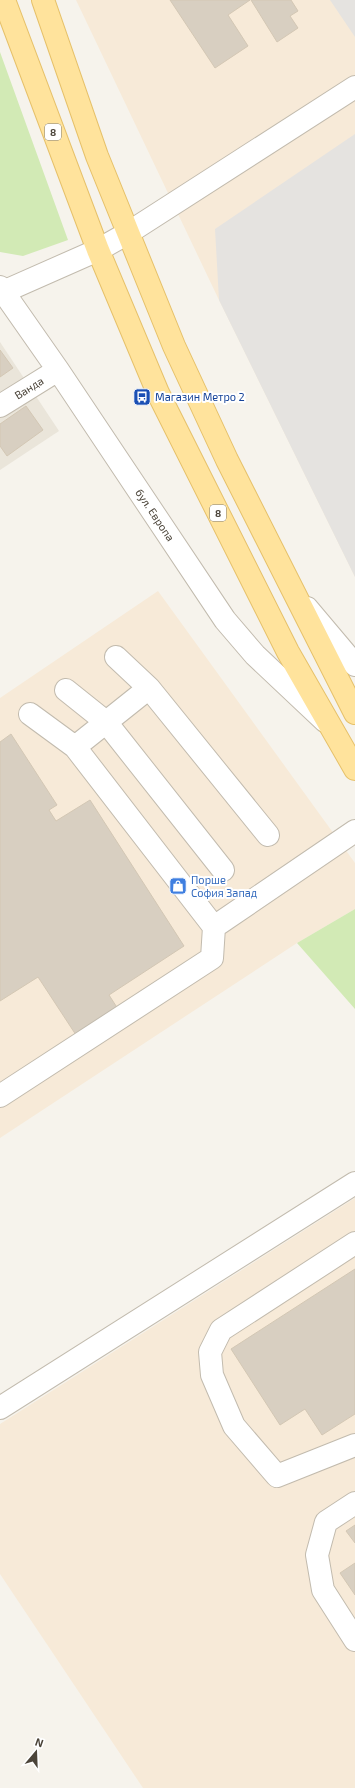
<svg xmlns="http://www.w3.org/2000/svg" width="355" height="1788" font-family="'Exo 2',sans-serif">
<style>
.residential{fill:#eae5da}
.commercial{fill:#f7ead8}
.green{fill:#d2eab5}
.parking{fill:#e5e3e0}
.building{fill:#d8cfc1;stroke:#d3c7b4}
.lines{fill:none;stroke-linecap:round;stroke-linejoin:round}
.minor-casing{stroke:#c2bbae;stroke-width:24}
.major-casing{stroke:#e6c16a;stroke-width:24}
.minor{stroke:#fff;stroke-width:22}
.major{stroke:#ffe39c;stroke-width:22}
.labels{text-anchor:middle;stroke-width:4;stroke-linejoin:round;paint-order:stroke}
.shield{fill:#fff;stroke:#817c74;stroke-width:1}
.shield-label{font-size:10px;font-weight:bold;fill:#4b4439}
.street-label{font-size:11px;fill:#4b4439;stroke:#fff}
.transit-label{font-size:11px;fill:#164399;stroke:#fff;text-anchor:start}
.shop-label{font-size:11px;fill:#366cbe;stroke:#fff;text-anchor:start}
</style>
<rect width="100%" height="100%" fill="#f6f3ec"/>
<path class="residential" d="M0,342l59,89 -59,39z"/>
<path class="commercial" d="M76,0h279v577l-136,-277z
M158,591l197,272v46l-58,34 -297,195v-440z
M355,1198v590h-212l-143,-214v-150z"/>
<path class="green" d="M0,52l68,188 -45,16 -23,-4z
M355,909v100l-58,-66z"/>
<path class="parking" d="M330,0h25v37z
M355,134v443l-136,-277 -4,-71z"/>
<path class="building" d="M170,0h80l-22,15 20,31 -33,22z
M251,0h40l7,11 -8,5 8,12 -21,14z
M0,350l13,18 -13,9z
M26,406l17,24 -36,26 -7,-10v-22z
M11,734l46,71 -8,5 7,11 34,-21 94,146 -75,49 9,14 -42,26 -38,-58 -38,24v-259z
M355,1269v145l-33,21 -17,-26 -25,16 -49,-76z
M355,1525v18l-9,-12z
M355,1563v32l-15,-22z"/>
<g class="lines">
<defs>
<path id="minor" d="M0,287l58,83 167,250 30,35 70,66
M3,292l95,-42 30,-17 227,-146
M0,406l58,-36
M307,608l48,57
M116,657l33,31
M66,690l40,32 117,148
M30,714l45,33
M214,927l-139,-180 74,-59 119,147
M0,1096l212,-138 2,-31 141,-96
M355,1243l-134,87 -11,22 2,23 22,51 43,50 78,-31
M0,1408l355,-225
M355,1503l-29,19 -9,33 6,35 32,50"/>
<path id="major" d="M4,0l94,250 60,143 130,259 67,117
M43,0l54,156 77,190 53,114 128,253"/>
</defs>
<use href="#minor" class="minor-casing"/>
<use href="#major" class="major-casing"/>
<use href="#minor" class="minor"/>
<use href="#major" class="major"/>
</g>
<defs>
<symbol id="bus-square" viewBox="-11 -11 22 22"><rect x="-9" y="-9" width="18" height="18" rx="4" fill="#1a4fb4" stroke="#fff"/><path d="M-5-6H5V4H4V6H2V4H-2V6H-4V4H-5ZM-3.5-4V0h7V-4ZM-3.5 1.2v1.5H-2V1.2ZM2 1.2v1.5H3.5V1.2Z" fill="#fff"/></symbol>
<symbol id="shop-square" viewBox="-11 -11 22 22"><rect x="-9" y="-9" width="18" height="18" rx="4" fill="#3f7fe0" stroke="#fff"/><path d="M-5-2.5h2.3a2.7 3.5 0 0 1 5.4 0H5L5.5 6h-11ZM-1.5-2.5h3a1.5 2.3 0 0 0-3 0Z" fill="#fff"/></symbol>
</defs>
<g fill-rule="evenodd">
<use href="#bus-square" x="132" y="387" width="20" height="20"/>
<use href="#shop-square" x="168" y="876" width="20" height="20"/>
</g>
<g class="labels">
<g class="shield">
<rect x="45" y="124" width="16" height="16" rx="3"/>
<rect x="210" y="505" width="16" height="16" rx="3"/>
</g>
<g class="shield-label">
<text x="53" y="136">8</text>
<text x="218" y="517">8</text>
</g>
<g class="street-label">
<text transform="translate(29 388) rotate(-32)" y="4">Ванда</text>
<text transform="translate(155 515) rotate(56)" y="4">бул. Европа</text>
</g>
<g class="transit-label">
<text x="155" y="401">Магазин Метро 2</text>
</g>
<g class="shop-label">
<text x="191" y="884">Порше<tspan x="191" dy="13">София Запад</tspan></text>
</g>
</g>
<g transform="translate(36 1752) rotate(19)" stroke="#ffffff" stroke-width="3" paint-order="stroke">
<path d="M0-3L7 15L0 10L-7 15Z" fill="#4b4439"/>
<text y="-6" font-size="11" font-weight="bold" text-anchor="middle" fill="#4b4439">N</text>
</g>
</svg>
